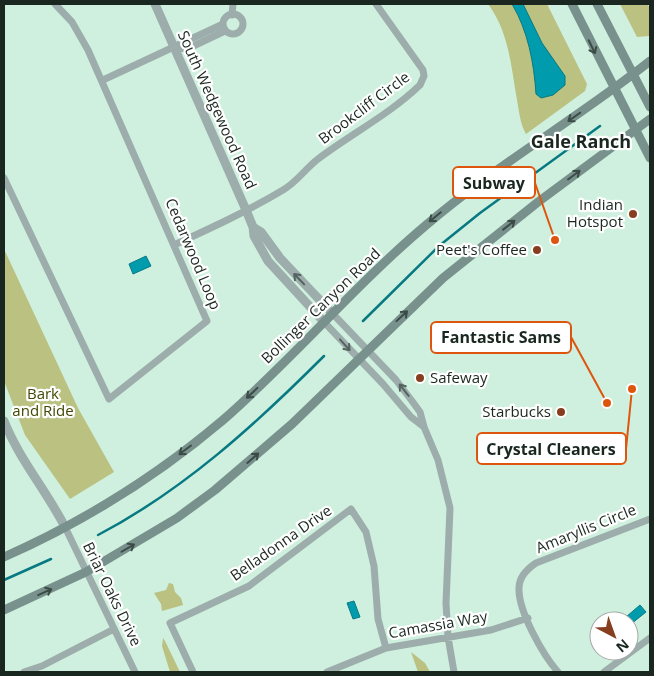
<svg xmlns="http://www.w3.org/2000/svg" width="654" height="676" font-family="'Open Sans',sans-serif">
<style>
.green{fill:#bac181}
.water{fill:#009cad;stroke:#087983}
.lines{fill:none;stroke-linecap:round;stroke-linejoin:round}
.stream{stroke:#087983;stroke-width:2.5}
.minor{stroke:#9cadab;stroke-width:7}
.tertiary{stroke:#9cadab;stroke-width:9}
.secondary{stroke:#78918d;stroke-width:9}
.oneway{stroke:#3b4c46}
.oneway2{stroke:#54635f}
.poi-dot{fill:#863e1f;stroke:#fff;stroke-width:2}
.labels{text-anchor:middle;stroke-width:4.5;stroke-linejoin:round;paint-order:stroke}
.street-label{font-size:15px;fill:#1a2720;stroke:#fff}
.poi-label{font-size:15px;fill:#1a2720;stroke:#fff;text-anchor:end}
.park-label{font-size:15px;fill:#434703;stroke:#fff}
.quarter-label{font-size:18px;font-weight:bold;fill:#1a2720;stroke:#fff}
.leader{fill:none;stroke:#de560d;stroke-width:2}
.callout-dot{fill:#de560d;stroke:#fff;stroke-width:2}
.callout{fill:#fff;stroke:#de560d;stroke-width:2}
.callout-label{font-size:16px;text-anchor:middle;font-weight:bold;fill:#1a2720}
</style>
<rect width="100%" height="100%" fill="#cff0de"/>
<path class="green" d="M488,4h59l40,80 -2,7 -59,43c-6,-10 -7,-24 -9,-34 -6,-34 -8,-68 -29,-96z
M620,4h26l4,3 -1,29 -12,1z
M4,249l74,159 36,64 -44,27 -45,-64 -21,-54z
M169,583l4,1 2,8 6,6 2,7 -21,6 -1,-7 -7,-11 12,-3z
M163,638l2,3 15,31h-10l-8,-26z
M411,652l14,11 5,9h-12z"/>
<path class="water" d="M512,4h11l19,39 23,33v9l-12,10 -12,3 -5,-4c-2,-31 -8,-63 -24,-90z
M146,256l5,10 -18,8 -4,-10z
M354,601l6,16 -7,2 -6,-16z
M640,605l6,7 -15,12 -5,-7z"/>
<g class="lines">
<path class="stream" d="M363,321l76,-75 41,-33 120,-87
M98,535c86,-45 158,-111 226,-179
M4,580l47,-21"/>
<path class="minor" d="M223 24a10 10 0 1 1 20 0a10 10 0 1 1-20 0Z
M232,15l1,-11
M175,48l12,1 38,-18
M103,80l120,-56
M4,178l105,221 98,-78 -119,-271 -16,-28 -17,-18
M174,245c37,-17 74,-34 109,-55 14,-8 22,-21 35,-31 33,-25 72,-45 102,-74l4,-9 -1,-6 -47,-66
M333,314l63,66 16,21 8,11 4,15 14,33 12,48 -4,95 2,34 6,35
M324,322l59,62 28,33 13,10
M65,527l70,145
M24,672l18,-6 72,-37
M193,672l-23,-49 79,-37 102,-77 15,23 8,34 4,53 8,29
M327,672l59,-24 105,-18 37,-12
M558,672c-15,-17 -40,-61 -39,-84 0,-11 8,-19 17,-25l114,-44
M604,672l46,-34"/>
<path class="tertiary" d="M155,4l91,206 7,17 1,9 14,25 56,61
M253,227l8,5 19,26 53,56
M4,421c15,38 42,69 61,106"/>
<path class="secondary" d="M572,4l78,154
M597,4l53,103
M4,557c79,-35 153,-81 219,-137 70,-61 131,-134 202,-194 71,-61 152,-107 225,-165
M4,610l82,-38 91,-54 38,-28 77,-66 151,-146 95,-76 112,-83"/>
</g>
<defs><path id="oneway-shaft" d="M-6 0H5M1.5-3L5.5 0L1.5 3" fill="none" stroke-width="1.6" stroke-linecap="round" stroke-linejoin="round" transform="scale(1.25)"/></defs>
<g class="oneway">
<use href="#oneway-shaft" transform="translate(592 47) rotate(64)"/>
<use href="#oneway-shaft" transform="translate(574 117) rotate(145)"/>
<use href="#oneway-shaft" transform="translate(574 175) rotate(-37)"/>
<use href="#oneway-shaft" transform="translate(435 217) rotate(141)"/>
<use href="#oneway-shaft" transform="translate(509 225) rotate(-38)"/>
<use href="#oneway-shaft" transform="translate(402 316) rotate(-43)"/>
<use href="#oneway-shaft" transform="translate(252 393) rotate(137)"/>
<use href="#oneway-shaft" transform="translate(185 450) rotate(143)"/>
<use href="#oneway-shaft" transform="translate(253 458) rotate(-41)"/>
<use href="#oneway-shaft" transform="translate(128 548) rotate(-30)"/>
<use href="#oneway-shaft" transform="translate(45 592) rotate(-24)"/>
</g>
<g class="oneway2">
<use href="#oneway-shaft" transform="translate(299 279) rotate(-134)"/>
<use href="#oneway-shaft" transform="translate(345 345) rotate(48)"/>
<use href="#oneway-shaft" transform="translate(404 390) rotate(-128)"/>
</g>
<g class="poi-dot">
<circle cx="633" cy="214" r="5"/>
<circle cx="537" cy="250" r="5"/>
<circle cx="420" cy="378" r="5"/>
<circle cx="561" cy="412" r="5"/>
</g>
<g class="labels">
<g class="street-label">
<text transform="translate(364 108) rotate(-37)" y="5">Brookcliff Circle</text>
<text transform="translate(217 110) rotate(66)" y="5">South Wedgewood Road</text>
<text transform="translate(193 254) rotate(67)" y="5">Cedarwood Loop</text>
<text transform="translate(321 306) rotate(-44)" y="5">Bollinger Canyon Road</text>
<text transform="translate(586 529) rotate(-22)" y="5">Amaryllis Circle</text>
<text transform="translate(281 543) rotate(-35)" y="5">Belladonna Drive</text>
<text transform="translate(112 594) rotate(64)" y="5">Briar Oaks Drive</text>
<text transform="translate(438 625) rotate(-10)" y="5">Camassia Way</text>
</g>
<g class="poi-label">
<text x="623" y="210">Indian<tspan x="623" dy="17">Hotspot</tspan></text>
<text x="527" y="255">Peet's Coffee</text>
<text x="430" y="383" text-anchor="start">Safeway</text>
<text x="551" y="417">Starbucks</text>
</g>
<g class="park-label">
<text x="43" y="399">Bark<tspan x="43" dy="17">and Ride</tspan></text>
</g>
<g class="quarter-label">
<text x="581" y="148">Gale Ranch</text>
</g>
</g>
<path class="leader" d="M555 240L535 183M607 403L571 337M632 389L626 449"/>
<g class="callout-dot">
<circle cx="555" cy="240" r="5"/>
<circle cx="607" cy="403" r="5"/>
<circle cx="632" cy="389" r="5"/>
</g>
<g class="callout">
<rect x="453" y="167" width="82" height="31" rx="5"/>
<rect x="431" y="322" width="140" height="31" rx="5"/>
<rect x="477" y="433" width="149" height="31" rx="5"/>
</g>
<g class="callout-label">
<text x="494" y="189">Subway</text>
<text x="501" y="343">Fantastic Sams</text>
<text x="551" y="455">Crystal Cleaners</text>
</g>
<rect width="654" height="676" fill="none" stroke="#1a2720" stroke-width="10"/>
<g transform="translate(614 636) rotate(139)"><circle r="24" fill="#ffffff" stroke="#a3a9a6"/>
<path d="M0-4L9 19L0 12L-9 19Z" fill="#863e1f"/>
<text y="-8" font-size="14" font-weight="bold" text-anchor="middle" fill="#1a2720">N</text>
</g>
</svg>
